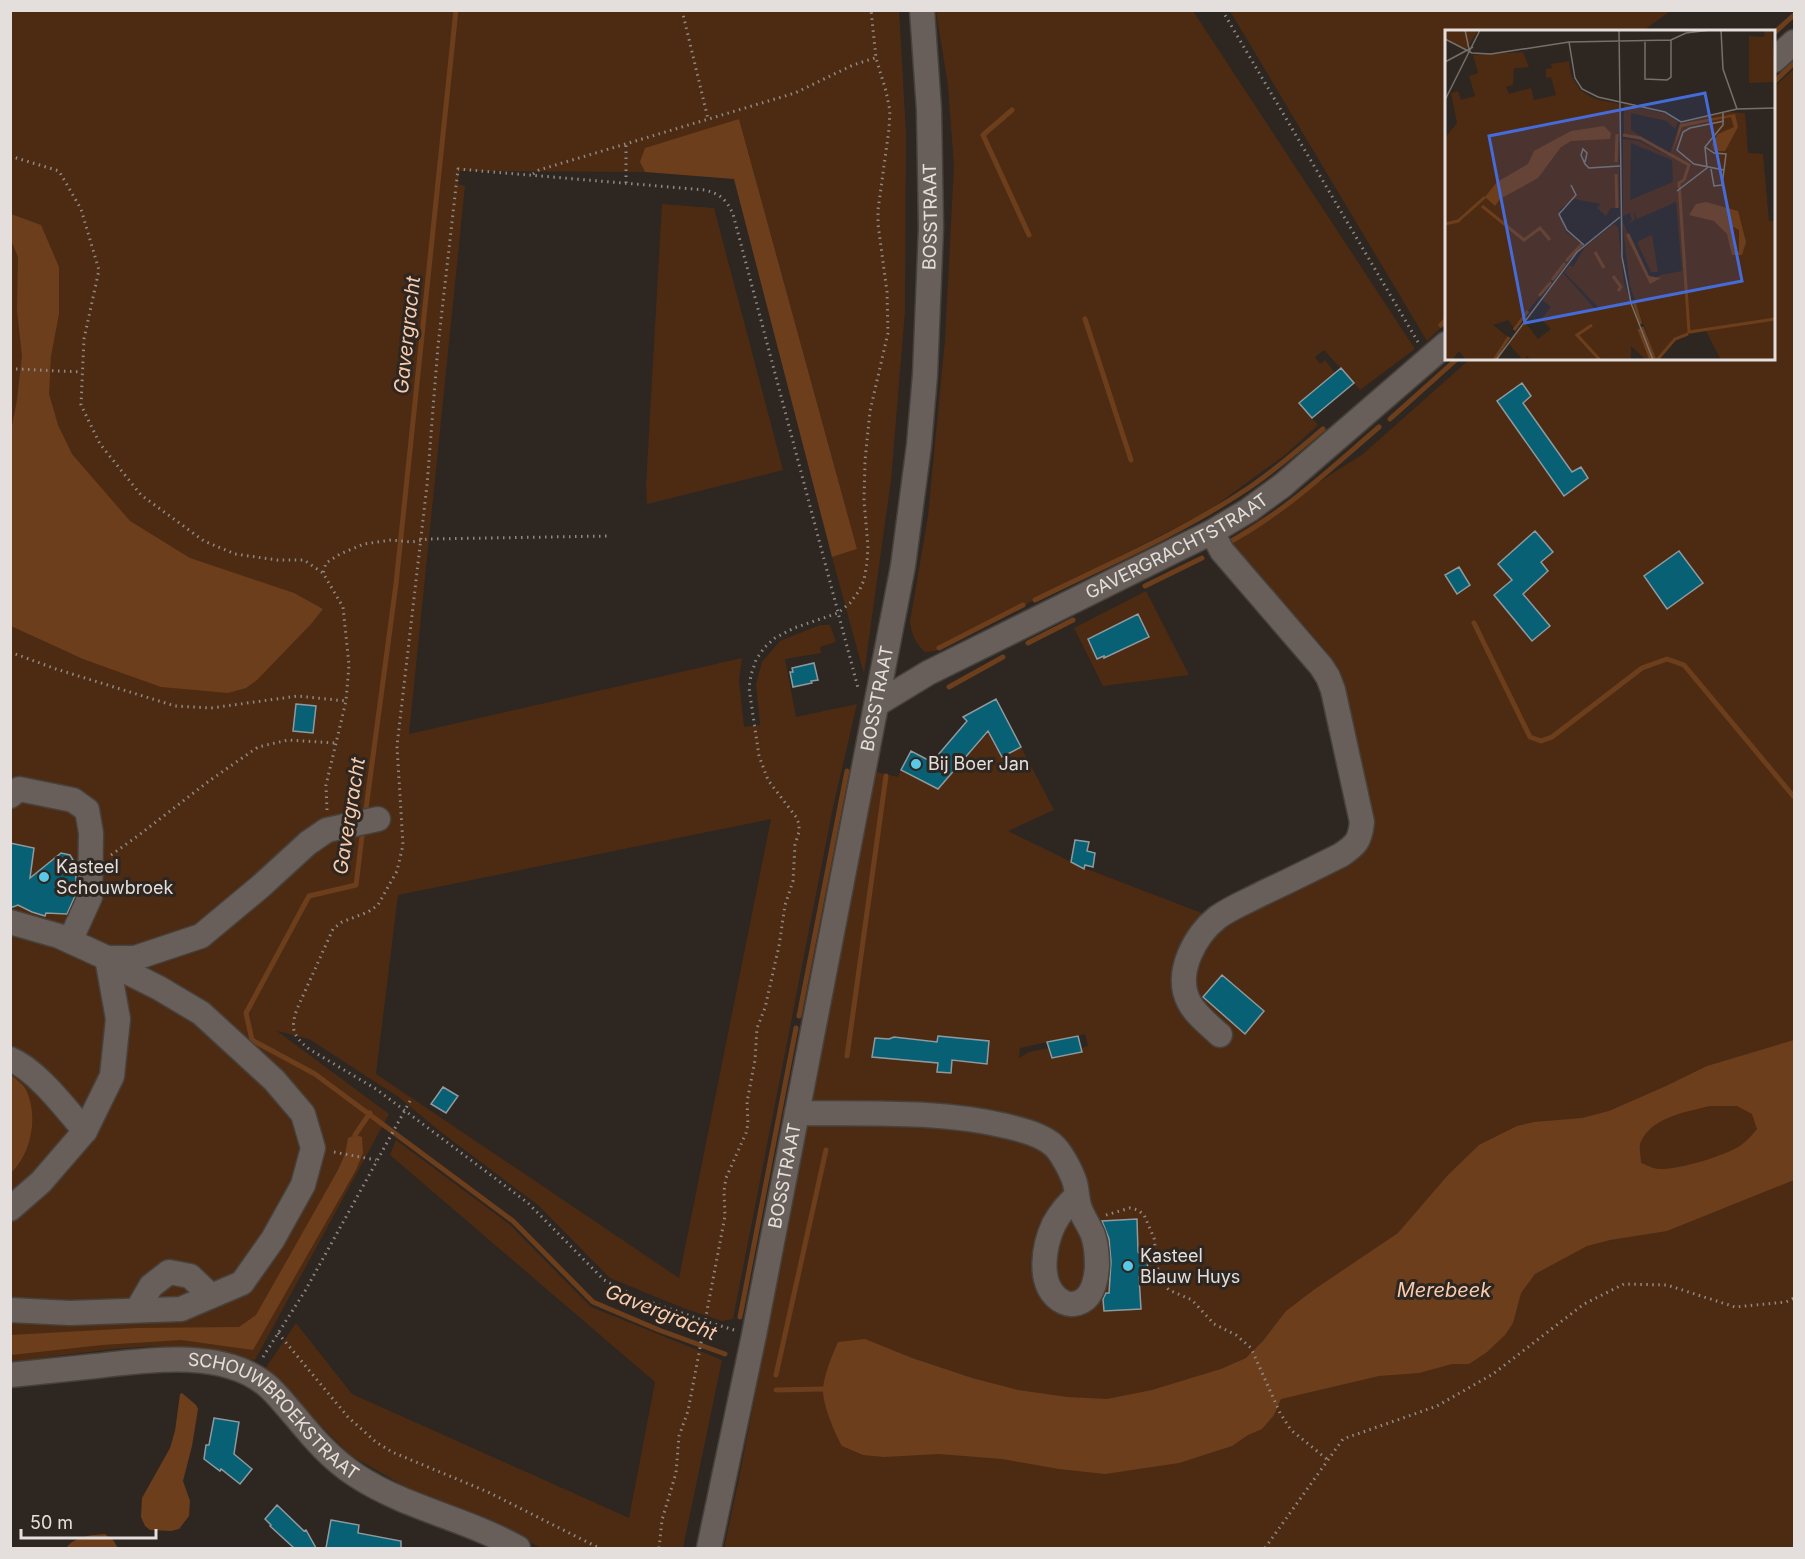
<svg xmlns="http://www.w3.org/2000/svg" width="1805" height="1559" font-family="Inter,sans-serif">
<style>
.green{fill:#4d2b12;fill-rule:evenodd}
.water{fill:#6c3e1c;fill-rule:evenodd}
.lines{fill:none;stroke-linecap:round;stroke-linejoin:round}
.stream{stroke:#6c3e1c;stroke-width:5}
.building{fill:#086074;stroke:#8f9a9e;stroke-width:1.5}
.minor-casing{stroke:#47413c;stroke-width:27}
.path{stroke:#8f8985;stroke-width:3;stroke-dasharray:1.5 4.5;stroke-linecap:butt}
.minor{stroke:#685f5a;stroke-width:24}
.poi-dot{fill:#5bc8e6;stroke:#2d2621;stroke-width:2}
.labels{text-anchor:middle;stroke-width:6;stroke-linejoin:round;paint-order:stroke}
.street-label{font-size:18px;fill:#e4dfdc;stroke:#2d2621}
.poi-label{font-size:18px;fill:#e4dfdc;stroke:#2d2621;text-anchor:start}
.water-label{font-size:20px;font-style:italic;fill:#f9cbad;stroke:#2d2621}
.inset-river{fill:none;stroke:#6c3e1c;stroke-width:3}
.inset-road{fill:none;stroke:#76706c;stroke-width:1.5}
.view{fill:#456bd9;fill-opacity:0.15;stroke:#456bd9;stroke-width:3}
.inset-edge{fill:none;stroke:#e4dfdc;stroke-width:3}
</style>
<rect width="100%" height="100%" fill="#2d2621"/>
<path class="green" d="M10,11h889l7,121 -1,179 -14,169 -27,194 -32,-117 25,-8 -118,-430 -99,43 5,10 -185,-1 -2,13 7,2 -56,548 333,-76 -3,22 5,47 16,-2 -4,-41 6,-22 18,-21 40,-16h10l6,17 -16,5 1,6 -36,6 11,58 61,-13 -24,103 -100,512 -11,2 -39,-13 -73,-30 -72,-73 -101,-76 -37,-31 -91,-59 -32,-8 112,83 -134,246c-30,-5 -62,-14 -92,-14 -51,1 -102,10 -152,16zM771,819l-92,459 -303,-204 22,-179z
M936,11h257l222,338 -55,41 -36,-40 -9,7 5,7 5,-4 10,13 -23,45 6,7 -32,29 -78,57 -273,140 -10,1c-10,-9 -13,-17 -15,-30l18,-106 17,-176 9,-174 -6,-80z
M1230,11h440l-27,20 -197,1v291l-19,18z
M1794,69v1479h-1070l14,-65 138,-711 22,5 3,-7 37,19 51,-57 13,25 19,-10 33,63 -46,21 76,37 136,52 141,-67 8,-8 3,-11 -33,-156 -5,-16 -12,-16 -94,-106 135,-86 107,-95 304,-1v-271zM1522,384l9,12 -8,7 49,69 9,-5 7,11 -24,18 -67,-95zM1535,531l17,20 -11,11 7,9 -11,10 -30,-7 -9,-10zM1679,551l23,32 -35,26 -23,-33zM1459,567l11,18 -13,9zM1512,580l38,45 -18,16 -38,-46zM1085,1034l3,12 -36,12 -3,-10 -20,4 -10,6 1,-10zM938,1036l50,5 -1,23 -35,-4 -1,13 -13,-1v-9l-65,-6 2,-19 14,1 5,-2 27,3 15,10z
M662,204l52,4 69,262 -136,34 -1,-18z
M1146,591l43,84 -86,11 -29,-58z
M396,1140l113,84 82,83 131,53 -39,188h-142l-32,-17 -105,-45 -54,-31 -85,-86 31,-46 56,71 277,124 26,-136 -265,-227z"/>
<path class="water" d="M739,119l118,430 -25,8 -98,-378 -89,-7 -5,-10 5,-14z
M11,214l30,11 18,42v47l-8,42 -2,38 9,31 14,29 58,67 60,37 104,35 29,16 -12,15 -54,56 -11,8 -18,5 -67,-6 -78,-28 -72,-33 -1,-190 7,-36 5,-44 -5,-46 1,-53 -7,-17z
M1794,1040v140l-127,51 -57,9 -23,6 -52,28 -14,19 -8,30 -8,12 -18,17 -18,12h-17l-33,9 -40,3 -98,23 -7,16 -12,14 -14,6 -16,11 -53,17 -74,11 -46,-5 -57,-10 -63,-5 -55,3 -21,-2 -21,-9c-8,-14 -20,-43 -19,-58 2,-16 9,-32 15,-46l27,-3 47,19 60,20 46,12 49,7 40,2 45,-9 69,-21 25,-11 17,-17 23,-30 29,-22 83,-56 50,-58 31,-30 38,-19 17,-4 48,-4 27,-7 57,-25 41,-20zM1710,1106h27l15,8 5,15c-5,6 -10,12 -17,17 -16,10 -62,24 -81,23 -6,0 -12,-4 -18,-6 0,-6 -2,-14 -1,-19 10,-27 46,-32 70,-38z
M11,1075c4,4 11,8 14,13 14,26 7,65 -14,85z
M355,1135l7,2 1,16 -7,17 -103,180 -72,-10 -79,5 -91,10v-20l125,-7 103,-1 17,-12 82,-145 7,-16 3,-16z
M182,1393l14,12 2,4 -6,37 -9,35 7,20 -1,15 -10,13 -8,2 -21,-1 -5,-4 -4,-9 1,-19 28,-50 5,-17 5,-37z
M105,1534l8,6 5,8h-52c9,-12 25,-13 39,-14z"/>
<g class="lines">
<path class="stream" d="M1774,33l20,-18
M1774,82l20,-19
M1012,110l-29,25 46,100
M1085,319l46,141
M1441,325l5,-5
M1390,419l68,-61
M1226,544c58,-31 104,-75 153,-117
M1145,586l57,-28
M1035,600c71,-35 146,-67 212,-111 27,-18 51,-39 76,-60
M1474,623l56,114 11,4 11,-4 90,-69 25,-9 17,6 110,132
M1028,643l45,-23
M939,648l84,-43
M949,687l54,-30
M365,816l31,-232 60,-574
M363,828l-7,57 -47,11 -63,117 6,27 63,34 198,147 80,81 66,28 66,24
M799,1016l48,-245
M847,1056l39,-280
M355,1135l15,-22
M740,1317l56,-289
M776,1375l50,-225
M776,1390l47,-1"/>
</g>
<path class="building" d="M1341,368l13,15 -42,35 -13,-15z
M1522,383l9,13 -8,7 49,69 9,-5 7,11 -24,18 -67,-95z
M1535,531l18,21 -12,10 7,9 -25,23 27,32 -18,15 -38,-46 18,-15 -14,-16z
M1679,551l24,32 -36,26 -23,-33z
M1459,567l11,18 -13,9 -12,-19z
M1138,614l11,23 -45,21v-2l-7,3 -9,-20z
M814,663l4,17 -7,1 1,2 -19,4 -3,-15h3l-1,-4z
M996,699l25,48 -19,10 -14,-26 -50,58 -37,-19 10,-19 21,11 35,-41 -4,-4z
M296,704l20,2 -3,27 -20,-2z
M1075,840l14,2 -2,9 8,2 -2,14 -8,-2 -1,4 -13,-7z
M10,843l24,5 -4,30 31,-25 9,2 6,10v29l-9,20 -21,-1 -1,3 -13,-4 -14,-7 -8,3z
M1222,975l42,36 -19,23 -42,-37z
M938,1036l51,5 -2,23 -35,-4 -1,13 -14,-1 1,-9 -66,-6 3,-19 14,1 5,-2 43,5z
M1078,1036l4,16 -30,6 -5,-16z
M443,1087l15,9 -12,17 -15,-9z
M1137,1219l1,33 10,11 -1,5 -8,9 2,32 -37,2 -1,-12 3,-6h3l2,-31 -2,-23 -7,-18z
M214,1418l25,4 -5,32 18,15 -12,15 -19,-15 -1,2 -16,-12 2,-14h3z
M277,1505l27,26 2,-1 10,18h-22l-24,-22 1,-1 -6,-6z
M331,1520l28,5 -1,8 43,8v7h-75z"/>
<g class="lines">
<defs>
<g id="minor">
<path d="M1774,60l20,-18"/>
<path d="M1212,532l10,19 99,115 7,11 5,13 29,132c-2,19 -6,23 -21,33 -26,13 -52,26 -78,38 -15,8 -31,14 -45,24 -23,18 -44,56 -29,85 7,13 20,23 31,33"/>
<path id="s1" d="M877,704l51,-31 284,-141 37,-22 34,-25 163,-141"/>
<path d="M10,796l9,-7 54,11 14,10 4,23 -1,64 -20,44"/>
<path d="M10,922l49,14 48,22 20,14 32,16 42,25 73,67 29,34 10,34 -10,37 -30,54 -31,44 -61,26 -111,4 -60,-3"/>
<path d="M10,1059c27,11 56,50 75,72"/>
<path d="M797,1113c69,1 141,-3 209,13 16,4 33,8 46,18 9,7 20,29 23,39 2,8 2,15 4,23 3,10 10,19 14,29 3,9 4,21 4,31 -1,16 -5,36 -24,38 -5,1 -13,-3 -17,-7 -18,-17 -12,-52 -2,-73 6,-11 13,-20 23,-28"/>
<path d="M10,1209l31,-27 44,-51 27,-55 6,-57 -11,-61h28l66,-22 60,-50 47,-43 19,-13 51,-11"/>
<path d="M137,1310l14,-24 18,-14 21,4 21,20"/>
<path id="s2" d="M10,1375c29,-3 58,-6 86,-9 52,-6 124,-17 168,17 12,9 21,22 31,33 18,22 37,44 62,60 49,32 110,43 161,72"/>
<path id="s3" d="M709,1548l45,-213 149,-769 16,-121 6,-70 6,-147 -2,-118 -7,-100"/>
</g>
</defs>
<use href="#minor" class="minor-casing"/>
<path class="path" d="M682,10l26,109
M1222,10l196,332
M10,156l49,15 22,38 18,61 -15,69 -3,66 19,39 41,51 63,46 31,13 42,6h27l19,13
M533,174l6,-4 256,-77 58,-28 22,-7
M626,183v-39
M16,369l66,3
M10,652l46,17 119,37 36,2 87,-12 48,5
M327,810l-1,-25 20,-84 3,-36 -6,-58 -20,-34 3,-10 14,-9 24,-10 27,-4 21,2 16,-3 181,-3
M111,855l28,-20 70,-54 49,-34 30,-7 48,3
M334,1152l42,8
M1106,1215l24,-7 8,2 6,5 10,23 5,41 10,11 23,10 22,24 22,11 15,13 29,65 11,17 37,30
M734,1330l-29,-9 -69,-24 -32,-17 -76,-77 -152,-114 -67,-40c-16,-13 -19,-20 -12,-40l36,-80 9,-7 26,-10 10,-7 19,-34 6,-26 -6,-99 30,-261 11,-139 20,-177 247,21c15,4 21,9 28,24l125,474
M278,1333l70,84 28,25 16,10 96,40 111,56
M263,1357l42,-66 105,-190
M659,1548l3,-28 14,-47 3,-37 9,-25 37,-195 -1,-25 2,-13 20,-45 2,-9 -1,-22 8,-42 2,-32 8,-20 14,-62 6,-41 8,-24 2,-36 4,-13v-8l-3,-7 -28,-37 -9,-24 -10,-68 2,-13 5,-15 8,-12 11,-10 19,-10 44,-15 12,-10 9,-12 5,-11 3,-17 1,-17 -4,-45 1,-40 5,-50 18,-78 -1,-41 -9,-68v-14l11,-81 1,-18 -4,-20 -10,-33 -5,-48
M1265,1548l78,-109 94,-33 56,-32 91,-70 40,-20 43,1 68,22 51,-5 8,-4"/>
<use href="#minor" class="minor"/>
</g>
<g class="poi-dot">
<circle cx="916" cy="764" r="6"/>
<circle cx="44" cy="877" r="6"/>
<circle cx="1128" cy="1266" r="6"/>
</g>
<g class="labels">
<g class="street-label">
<text dy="6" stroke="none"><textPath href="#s3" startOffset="1352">BOSSTRAAT</textPath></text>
<text dy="6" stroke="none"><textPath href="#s1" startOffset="339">GAVERGRACHTSTRAAT</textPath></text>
<text dy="6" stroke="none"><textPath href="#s3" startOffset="866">BOSSTRAAT</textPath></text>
<text dy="6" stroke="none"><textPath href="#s3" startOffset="380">BOSSTRAAT</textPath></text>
<text dy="6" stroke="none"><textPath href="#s2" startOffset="285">SCHOUWBROEKSTRAAT</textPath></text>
</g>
<g class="poi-label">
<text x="928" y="770">Bij Boer Jan</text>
<text x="56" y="873">Kasteel<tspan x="56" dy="21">Schouwbroek</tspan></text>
<text x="1140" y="1262">Kasteel<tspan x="1140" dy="21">Blauw Huys</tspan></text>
</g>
<g class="water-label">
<text transform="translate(407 335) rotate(-84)" y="7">Gavergracht</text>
<text transform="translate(349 816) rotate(-81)" y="7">Gavergracht</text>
<text x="1444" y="1297">Merebeek</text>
<text transform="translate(661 1312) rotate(22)" y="7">Gavergracht</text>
</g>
</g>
<g transform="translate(1445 30)">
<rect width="330" height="330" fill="#2d2621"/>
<path d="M0,0h33l-12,20 -21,-11zM320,0h7l3,52 -26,1v-47l15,1zM78,22l6,15 -15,1 -1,17 -7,2 3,7 22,-6 3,12 22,-5 -5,-18 -5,1v-9l6,-1 -1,-4 18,-3 2,14 9,15 15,9 24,5v104h-8l-5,8 -9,-8 4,-4 -27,-5 -15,11 7,22 16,12 -68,84 -6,-8 -15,5 15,12 -15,23h-27l-7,-9 -7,9h-7v-135l17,-5 16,-16 -22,18 -11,1v-85l12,-15 -6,-30 7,-2 3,9 14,-4 -6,-20 9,-3 -5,-18zM179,74l42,10 12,8 -3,7 -8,-8 -36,-8v17l37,23 -28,-16 -16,-3zM283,82l17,1 3,40 15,1 6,67h6v139h-54l-15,-29 -30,6 -20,23 -26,-74 -8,-66 28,63 10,-8 22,-4 -6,-69 -39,17 -3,-8 1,8 -7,6 4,-5 -2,-7 -7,3v-77l16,2 44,22 -14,-7 11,-33zM186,113l41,17 1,22 -43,18zM169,194l4,3 6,56 27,77h-5l-15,-14v14h-100l-4,-4 -4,4 -14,-16 16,-22 13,17 13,-10 -10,-10 10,-12 -9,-7 21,-27 34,38 3,-2 -36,-37 6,-7 3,2 12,-20zM207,205l6,37h-7l-14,-30z" fill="#4d2b12" fill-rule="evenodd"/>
<path d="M290,84l3,13 -13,24h-11l-2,-7 6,-10 16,-7 -3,-10 -49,10 -10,26 8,-29zM159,96l7,7 -1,6 -39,2 -10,6 -23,31 -38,21 -5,7 -10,-9 12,-15 31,-18 6,-13 37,-20zM261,172l32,9 8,31 -4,13h-10l-5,-21 -13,-13 -25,-6 7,-11zM285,195l9,5v22l-5,-2zM184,203l20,43 12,2 -11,6 -24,-49z" fill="#6c3e1c" fill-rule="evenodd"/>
<path class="inset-river" d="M178,105l17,3 49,27 -5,15 -5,3 10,149 86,-13M171,132l1,-28M171,144l1,34M37,176l42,34 16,-12 10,12M0,194l13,-3 27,-24M150,222l9,16M121,231l16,-17M168,246l8,11 -3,4M107,250l13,-17M94,266l12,-14M189,272l7,22M147,295l-15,10 23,25M197,297l13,33M194,299l12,31M69,300l14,-19M49,330l15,-23M212,330l18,-21 13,-5"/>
<path class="inset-road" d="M20,0l4,19M174,0l3,227 9,46 22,57M276,0l2,39 14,40M0,9l27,14 19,1 78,-12 102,-2 15,-7 25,-3M124,12l6,36 7,11 16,8 67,15 16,10 56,-13 38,-1M200,12v37l22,1 4,-3v-37M0,32l28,-15M0,70l35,-70M260,117l9,6 12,1 -2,16 -30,-6 -17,-14 6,-18 7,-4 34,-7M140,132l2,-9 -4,-4 -2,6 4,9 4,4 31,-2M266,139l3,17 8,-1 2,-15M126,155l5,10 -17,19 8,16 17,15M232,161l30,-23 -2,-21 18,-22v-13M51,330l81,-108 43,-35"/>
<path class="view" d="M260,63l37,188 -217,42 -36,-187z"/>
<rect width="330" height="330" class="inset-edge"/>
</g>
<rect width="1805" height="1559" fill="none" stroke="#e4dfdc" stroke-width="24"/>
<path d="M21 1529v9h135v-9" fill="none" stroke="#e4dfdc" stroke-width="3"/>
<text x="30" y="1529" font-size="18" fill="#e4dfdc" stroke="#2d2621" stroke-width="4.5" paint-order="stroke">50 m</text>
</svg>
